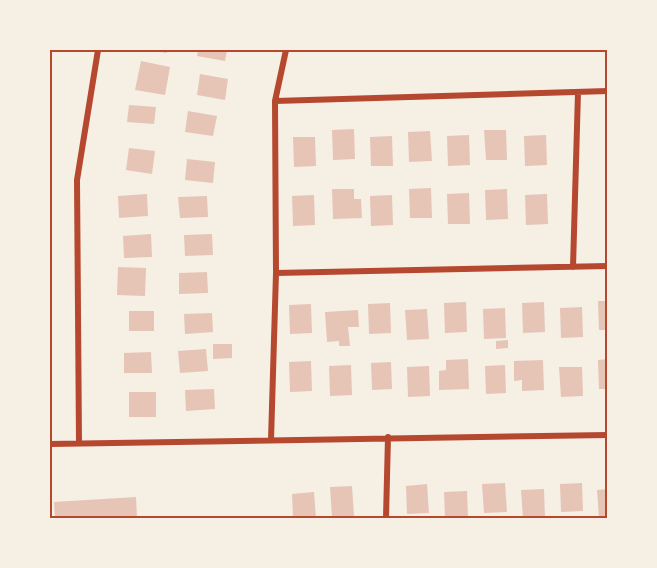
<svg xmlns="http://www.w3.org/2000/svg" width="657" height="568" font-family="'Varela Round',sans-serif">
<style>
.building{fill:#e6c5b7}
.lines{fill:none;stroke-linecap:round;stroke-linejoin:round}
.minor{stroke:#b5482f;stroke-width:6}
.neatline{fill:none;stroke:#b5482f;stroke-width:2}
</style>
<rect width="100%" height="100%" fill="#f6efe4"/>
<path class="building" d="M146,50h21v3z
M198,50h29l-2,11 -28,-5z
M141,61l29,6 -5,28 -30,-5z
M200,74l28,5 -3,21 -28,-5z
M129,105l27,2 -2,17 -27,-2z
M188,111l29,5 -4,20 -28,-4z
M354,129l1,30 -22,1 -1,-30z
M484,130h22l1,30h-21z
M430,131l2,30 -23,1 -1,-30z
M469,135l1,30 -22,1 -1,-30z
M546,135l1,30 -22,1 -1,-30z
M392,136l1,30h-22l-1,-29z
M293,137h22l1,29 -22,1z
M129,148l26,3 -3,23 -26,-4z
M187,159l28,3 -2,21 -28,-3z
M431,188l1,30h-22l-1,-29z
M332,189h22v10h7l1,19 -29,1z
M507,189l1,30 -22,1 -1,-30z
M469,193l1,31h-22l-1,-30z
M147,194l1,22 -29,2 -1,-22z
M547,194l1,30 -22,1 -1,-30z
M314,195l1,30 -22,1 -1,-30z
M392,195l1,30 -22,1 -1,-30z
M207,196l1,21 -28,1 -2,-21z
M151,234l1,23 -28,1 -1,-22z
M212,234l1,21 -28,1 -1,-21z
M118,267l28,1 -1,28 -28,-1z
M207,272l1,21 -29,1v-21z
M598,301h10v29h-9z
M466,302l1,30 -22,1 -1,-30z
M544,302l1,30 -22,1 -1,-30z
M390,303l1,30 -22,1 -1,-30z
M311,304l1,29 -22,1 -1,-29z
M582,307l1,30 -22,1 -1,-30z
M505,308l1,30 -22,1 -1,-30z
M427,309l2,30 -22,1 -2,-30z
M358,310l1,17h-11l2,19h-11v-5l-12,1 -2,-30z
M129,311h25v20h-25z
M212,313l1,19 -28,2 -1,-20z
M508,340v8l-12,1v-8z
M213,344h19v14l-19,1z
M206,349l2,22 -28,2 -2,-22z
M151,352l1,21h-28v-20z
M468,359l1,30 -30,1v-19l7,-1v-10z
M608,359v30h-9l-1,-29z
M543,360l1,30 -22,1v-11l-8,1v-20z
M311,361l1,30 -22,1 -1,-30z
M391,362l1,27 -20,1 -1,-27z
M351,365l1,30 -22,1 -1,-30z
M505,365l1,28 -20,1 -1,-28z
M429,366l1,30 -22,1 -1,-30z
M559,367h23l1,29 -22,1z
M214,389l1,20 -29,2 -1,-21z
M129,392h27v25h-27z
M505,483l2,29 -23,1 -2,-29z
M582,483l1,28 -22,1 -1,-28z
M427,484l2,29 -22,1 -1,-28z
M352,486l2,30 -22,1 -2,-30z
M544,489l1,29h-22l-2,-28z
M608,489v29h-9l-2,-28z
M467,491l1,27h-23l-1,-26z
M314,492l2,26h-23l-1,-24z
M136,497l1,21h-82l-1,-16z"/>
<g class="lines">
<path class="minor" d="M275,101l333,-10
M573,267l5,-175
M276,273l332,-7
M271,440l5,-167 -1,-172 11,-51
M79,443l-2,-263 21,-130
M50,444l558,-9
M386,518l2,-81"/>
</g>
<rect width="657" height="568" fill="none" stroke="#f6efe4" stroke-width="102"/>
<rect x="51" y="51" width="555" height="466" class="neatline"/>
</svg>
